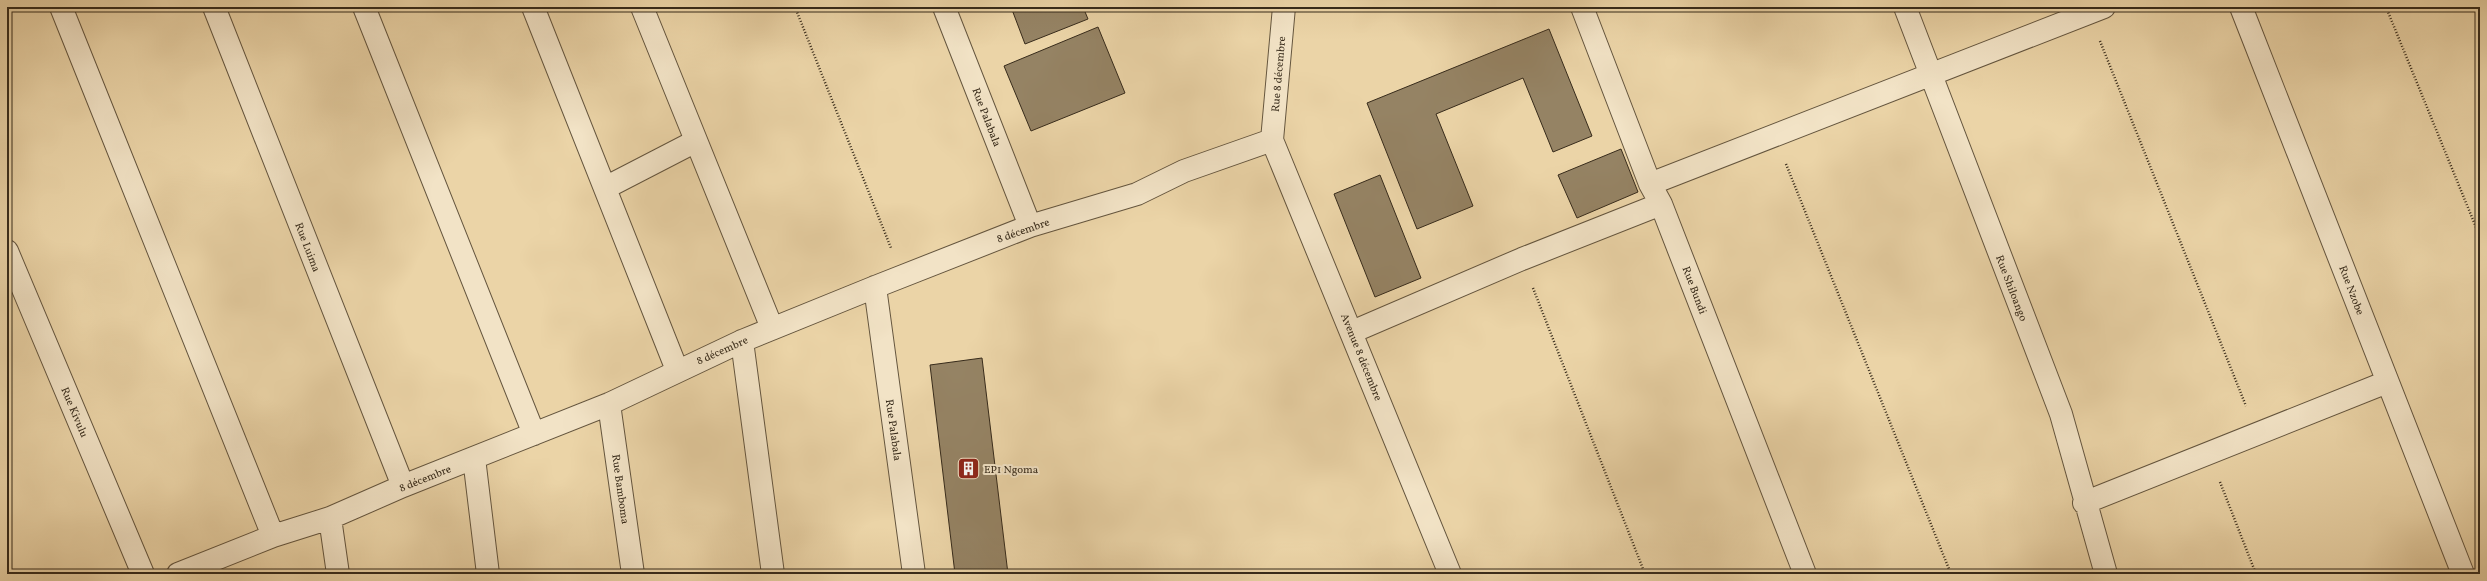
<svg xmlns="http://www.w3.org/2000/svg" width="2487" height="581" font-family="Vollkorn,serif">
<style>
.building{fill:#958364;stroke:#372b1b}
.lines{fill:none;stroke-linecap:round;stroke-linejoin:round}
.street-casing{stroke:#64553e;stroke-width:24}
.path{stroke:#372b1b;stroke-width:2.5;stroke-dasharray:1 2;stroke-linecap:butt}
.street{stroke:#f2e3c6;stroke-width:22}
.labels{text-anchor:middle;stroke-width:4;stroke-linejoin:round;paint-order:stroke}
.street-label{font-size:11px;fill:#372b1b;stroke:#f2e3c6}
.poi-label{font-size:11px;fill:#372b1b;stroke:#f2e3c6;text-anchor:start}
</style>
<rect width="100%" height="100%" fill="#ebd4a7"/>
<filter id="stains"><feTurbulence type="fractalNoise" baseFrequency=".005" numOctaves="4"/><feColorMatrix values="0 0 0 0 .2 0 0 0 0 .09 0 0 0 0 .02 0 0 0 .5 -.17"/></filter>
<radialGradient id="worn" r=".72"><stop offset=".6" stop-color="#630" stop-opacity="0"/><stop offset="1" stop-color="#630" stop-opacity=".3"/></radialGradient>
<path class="building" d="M1011,7h72l5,12 -63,25z
M1098,27l27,66 -94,38 -27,-65z
M1549,29l43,107 -39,16 -30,-74 -87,36 37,92 -56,23 -50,-126z
M1621,149l17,43 -61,26 -19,-43z
M1380,175l41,103 -46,19 -41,-103z
M982,358l26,216h-53l-25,-209z"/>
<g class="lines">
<defs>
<path id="street" d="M61,7l212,529
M214,7l189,479
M364,7l170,427
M533,7l144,363
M642,7l130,321
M944,7l86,219
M1284,7l-12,133 178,434
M1582,7l68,177 11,20 144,370
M1905,7l156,407 45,160
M2241,7l222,567
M1650,184l454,-177
M605,188l91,-47
M7,251l136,323
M875,287l39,287
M1352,332l170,-73 139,-55
M742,341l31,233
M609,404l24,170
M474,458l14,116
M2084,503l303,-121
M330,518l8,56
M178,574l95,-38 57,-18 73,-32 206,-82 133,-63 133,-54 155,-61 107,-32 47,-23 88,-31"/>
</defs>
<use href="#street" class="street-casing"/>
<path class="path" d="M795,7l96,241
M2386,7l94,230
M2100,41l146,365
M1786,164l165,410
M1533,288l112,286
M2220,482l36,92"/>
<use href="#street" class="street"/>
</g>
<defs>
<symbol id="building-square" viewBox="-11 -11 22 22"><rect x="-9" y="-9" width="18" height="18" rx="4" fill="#8f2418" stroke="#f2e3c6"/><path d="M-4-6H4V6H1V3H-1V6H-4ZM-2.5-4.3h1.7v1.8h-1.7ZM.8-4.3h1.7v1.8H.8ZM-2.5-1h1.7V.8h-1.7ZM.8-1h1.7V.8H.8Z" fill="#fff"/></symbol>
</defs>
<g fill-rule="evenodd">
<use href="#building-square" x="956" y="456" width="25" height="25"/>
</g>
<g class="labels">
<g class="street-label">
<text transform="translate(1278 74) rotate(-85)" y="4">Rue 8 décembre</text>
<text transform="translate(987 117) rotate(69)" y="4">Rue Palabala</text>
<text transform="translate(1023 230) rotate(-19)" y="4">8 décembre</text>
<text transform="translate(308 247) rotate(69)" y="4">Rue Luima</text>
<text transform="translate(2012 288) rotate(69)" y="4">Rue Shiloango</text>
<text transform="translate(1695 290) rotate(69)" y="4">Rue Bundi</text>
<text transform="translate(2352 290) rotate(69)" y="4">Rue Nzobe</text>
<text transform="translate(722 350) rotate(-24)" y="4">8 décembre</text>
<text transform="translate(1362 357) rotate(68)" y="4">Avenue 8 décembre</text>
<text transform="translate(75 412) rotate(67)" y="4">Rue Kivulu</text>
<text transform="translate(894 430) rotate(82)" y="4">Rue Palabala</text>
<text transform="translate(425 478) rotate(-22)" y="4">8 décembre</text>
<text transform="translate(621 489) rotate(82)" y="4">Rue Bamboma</text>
</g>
<g class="poi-label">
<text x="984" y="473">EP1 Ngoma</text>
</g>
</g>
<rect width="2487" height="581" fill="none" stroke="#ebd4a7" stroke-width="24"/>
<rect x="8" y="8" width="2471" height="565" fill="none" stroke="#372b1b" stroke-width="2"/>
<rect x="12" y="12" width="2463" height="557" fill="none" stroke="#372b1b"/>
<rect width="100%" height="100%" filter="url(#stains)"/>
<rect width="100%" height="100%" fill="url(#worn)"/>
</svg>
